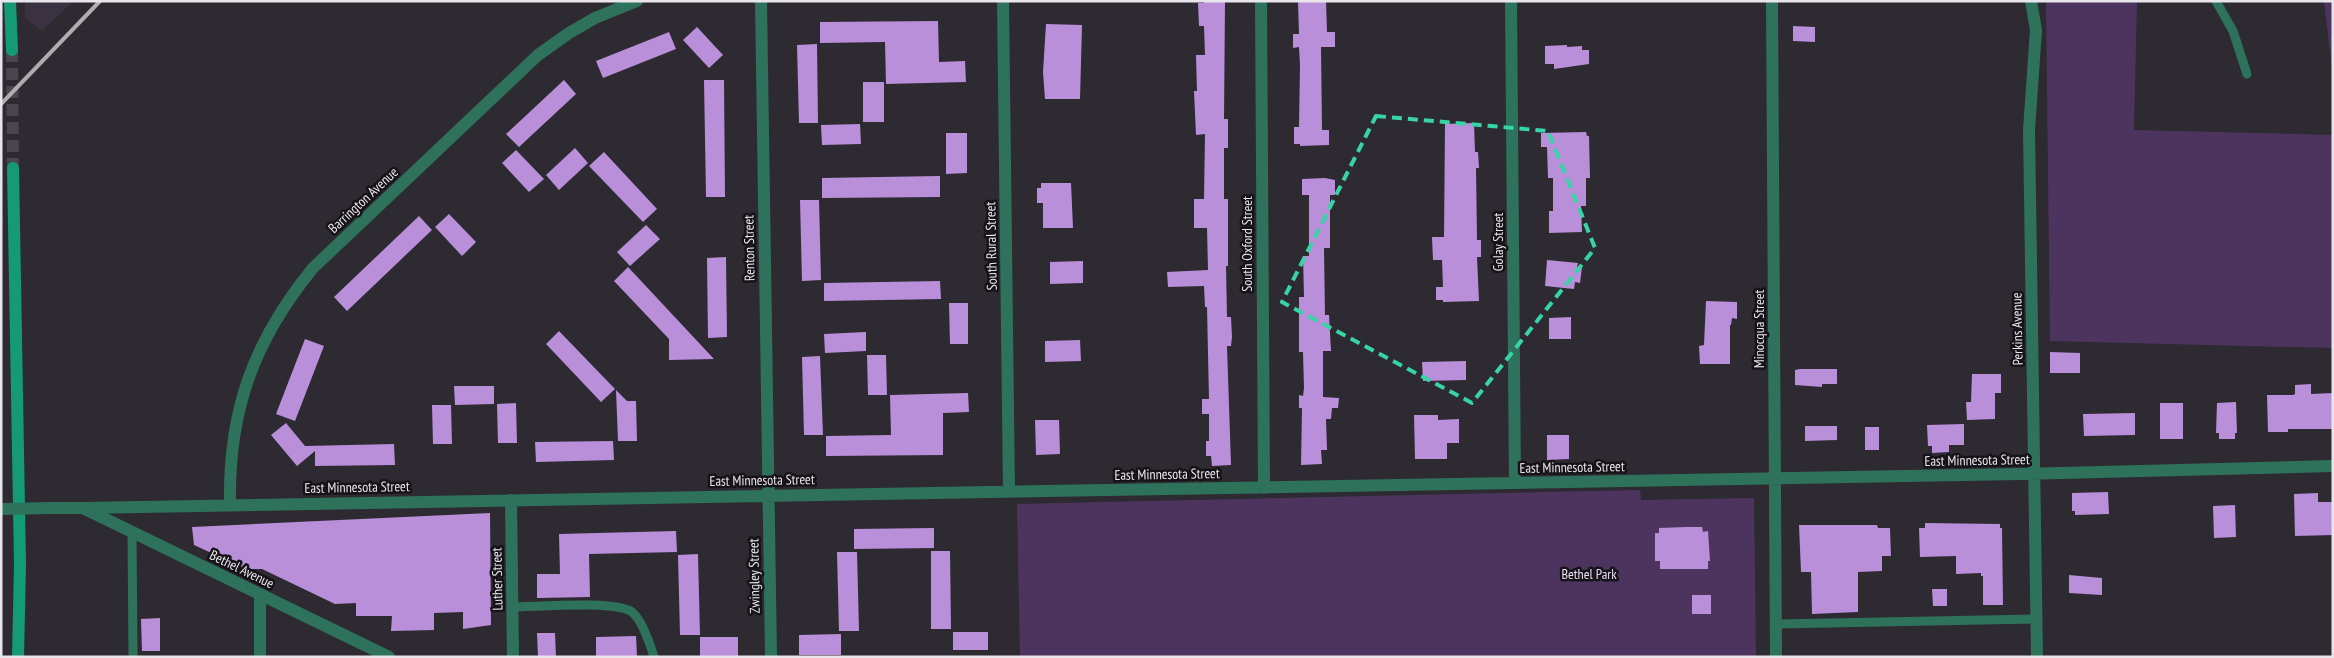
<svg xmlns="http://www.w3.org/2000/svg" width="2334" height="658" font-family="'PT Sans Narrow',sans-serif">
<style>
.built{fill:#3a3240}
.green{fill:#4d345f}
.building{fill:#ba8fda}
.lines{fill:none;stroke-linecap:round;stroke-linejoin:round}
.secondary-tunnel{stroke:#4a464e;stroke-width:12;stroke-dasharray:12 6;stroke-linecap:butt}
.service{stroke:#2e725c;stroke-width:9}
.minor{stroke:#2e725c;stroke-width:12}
.tertiary{stroke:#2e725c;stroke-width:12}
.secondary{stroke:#159a76;stroke-width:12}
.rail{stroke:#afacb2;stroke-width:4}
.tertiary-bridge{stroke:#2e725c;stroke-width:12}
.marked{fill:none;stroke:#36d4a7;stroke-width:4;stroke-dasharray:10 6;stroke-linejoin:round}
.labels{text-anchor:middle;stroke-width:5;stroke-linejoin:round;paint-order:stroke}
.street-label{font-size:14px;fill:#e9e6eb;stroke:#151317}
.park-label{font-size:14px;fill:#e9def2;stroke:#151317}
</style>
<rect width="100%" height="100%" fill="#2e2a32"/>
<path class="built" d="M25,1h48l-31,30 -17,-13z"/>
<path class="green" d="M2046,1h91l-3,129 199,5v213l-283,-7z
M2324,1h9v68l-1,-1z
M1640,490l1,10 113,-2 2,159h-736l-3,-153z"/>
<path class="building" d="M1204,1h21l-1,118h4v29h-4v51h4v67h-2l1,51h4l1,20 -1,9h-4l4,119 -19,1 -1,-10h-5v-15h3v-27h-7v-15h7l-2,-92h-2l-1,-21 -36,1 -1,-15 41,-2 -1,-42h-13v-29h10l1,-65 -9,1 -2,-44h3l-1,-36h9l-1,-29h-5l-1,-23h6z
M1298,1h28l1,31h8v15h-14l1,83h7v15l-29,1v-2h-6v-17h5l1,-62 -1,-18 -6,1v-14h6z
M938,21l1,41 26,-1 1,21 -80,2 -1,-42 -65,1v-21z
M1046,24l36,1 -2,74h-35l-2,-27z
M1793,26l22,1v15l-22,-1z
M697,27l26,28 -14,13 -26,-28z
M669,32l7,17 -73,29 -7,-17z
M817,44l1,79h-19l-2,-78z
M1567,45v2l15,-1v4h7v14l-35,5v-5h-9v-18z
M564,80l12,14 -57,53 -13,-13z
M704,80h20l1,117h-19z
M863,82h21v40h-21z
M1474,123l1,29h3l1,16h-3l1,72h4v17h-4l2,44 -36,1v-2h-7v-13h7l-1,-27h-9l-1,-23h12l1,-113z
M860,124l1,20 -39,1 -1,-20z
M1586,132l1,4h2l1,42h-4v28h-5l1,26 -33,1v-22h4v-33h-5l-1,-31h-6v-14z
M946,133h21v40l-21,1z
M575,148l13,15 -29,27 -13,-15z
M516,150l28,29 -15,13 -27,-29z
M604,152l53,57 -14,13 -54,-56z
M940,176v21l-118,1v-20z
M1325,178l10,2v15h-5v53h-6l1,67h4l2,36h-8v46l16,1 -1,10h-6l-1,11h-5l1,31h-6l1,14 -21,1 1,-57h-3v-13l4,1 1,-8 -1,-36h-4v-55h5l-1,-41h6v-61h-7v-16z
M1041,183h30l2,45h-30v-25h-6v-15h4z
M800,200h19l2,80 -19,1z
M449,214l27,28 -14,14 -27,-29z
M419,216l13,14 -85,81 -13,-14z
M646,225l14,14 -30,27 -13,-14z
M726,257l1,80 -19,1 -1,-80z
M1547,260l31,3 -1,4h5l-2,16 -5,-1 -1,7 -29,-3z
M1083,261v22l-33,1v-22z
M628,267l86,92 -45,1v-21l-55,-58z
M940,281l1,18 -117,2v-18z
M1706,301l31,1v17l-5,-1 -1,7h-1v39h-30l-1,-18 5,-1z
M949,303h19v41h-18z
M1571,317v22h-22v-21z
M559,331l56,58 -14,13 -55,-58z
M866,332v19l-41,2 -1,-19z
M305,339l19,7 -29,75 -19,-7z
M1080,340l1,21 -36,1v-21z
M2050,352l30,1v20h-30z
M867,355h19l1,40h-19z
M820,356l3,79h-19l-2,-78z
M1466,361v19l-43,1 -1,-19z
M1800,369h37v15h-15v3l-27,-2v-15z
M1972,374h29v19h-6v26l-28,1 -1,-18h5z
M2311,384v10l22,-1v36h-45v3h-20l-1,-37h26l2,-1v-9z
M454,386h40v18l-39,1z
M616,390l11,11h9l1,40h-19z
M968,393l1,19 -26,1v42l-117,1v-20l65,-1 -1,-40z
M2236,402l1,31h-2v6h-16v-6h-3l1,-30z
M516,403l1,40h-19l-1,-39z
M2160,403h23v36h-23z
M432,405h19l1,39h-19z
M2135,413v22l-51,1 -1,-22z
M1414,415h24v5l21,-1v24h-12v16h-32z
M1035,420h24l1,34 -24,1z
M286,423l19,23 89,-2 1,21 -80,1v-15l-18,15 -26,-31z
M1964,424v21h-15v7l-17,1v-7h-4l-1,-21z
M1805,426h32v14l-32,1z
M1865,427h14v23h-14z
M1547,435h22v24l-22,1z
M613,441l1,19 -78,2 -1,-20z
M2108,492l1,22 -34,1v-4h-3v-18z
M2318,493v9h15v33l-38,1 -1,-42z
M2235,505l1,32 -22,1 -1,-32z
M490,513l1,112 -28,4v-17l-29,1v17l-43,1 1,-15h-36v-13l-21,1 -73,-35h-16l-52,-24 -2,-18z
M1925,523l75,1v4h2l1,77h-20v-29h-2v-3l-25,1v-18l-36,1 -1,-29h6z
M1799,525h78l1,3h12l1,28h-9v15l-24,1v40l-46,2 -1,-42h-10z
M1686,527h16l1,5 5,-1 2,30h-2v8h-48v-8h-5v-28h4v-5z
M934,528v20l-80,1v-20z
M676,531l1,21 -88,2 1,43 -53,1v-24h23l-1,-40z
M931,551h19l1,78h-20z
M837,552h20l2,79h-20z
M698,554l2,81h-20l-2,-80z
M2069,575l33,3v17l-33,-2z
M1932,589h15v17h-14z
M1692,595h19v19h-19z
M160,618v33h-18l-1,-32z
M953,632h35v18h-35z
M537,633h18l1,24h-18z
M841,634v21h-42v-20z
M636,636l1,21h-41v-20z
M700,637h38v19h-38z"/>
<g class="lines">
<path class="secondary-tunnel" d="M12,50l1,118"/>
<path class="service" d="M2216,1l17,30 14,43
M132,532l1,125
M513,607c23,0 102,-7 119,5 10,8 18,32 22,45
M1776,624l260,-5"/>
<path class="minor" d="M761,1l10,656
M1003,1l6,490
M1261,1l3,487
M1511,1l4,482
M1772,1l4,656
M2031,1l5,29 -7,100 8,527
M511,500l2,157
M230,505c-2,-94 24,-165 83,-237l225,-213 31,-22 26,-15 42,-17
M83,508l1937,-34 313,-8
M260,594v63"/>
<path class="tertiary" d="M52,508h31l306,149"/>
<path class="secondary" d="M10,1l2,49
M13,168l7,396 -2,93"/>
<path class="rail" d="M1,104l99,-103"/>
<path class="tertiary-bridge" d="M1,509l51,-1"/>
</g>
<path class="marked" d="M1376,116l172,15 47,117 -123,155 -190,-101z"/>
<g class="labels">
<g class="street-label">
<text transform="translate(363 200) rotate(-43)" y="5">Barrington Avenue</text>
<text transform="translate(1498 242) rotate(-90)" y="5">Golay Street</text>
<text transform="translate(1247 244) rotate(-90)" y="5">South Oxford Street</text>
<text transform="translate(991 246) rotate(-91)" y="5">South Rural Street</text>
<text transform="translate(749 248) rotate(-91)" y="5">Renton Street</text>
<text transform="translate(1759 329) rotate(-90)" y="5">Minocqua Street</text>
<text transform="translate(2017 329) rotate(-91)" y="5">Perkins Avenue</text>
<text transform="translate(1977 460) rotate(-1)" y="5">East Minnesota Street</text>
<text transform="translate(1572 467) rotate(-1)" y="5">East Minnesota Street</text>
<text transform="translate(1167 474) rotate(-1)" y="5">East Minnesota Street</text>
<text transform="translate(762 480) rotate(-1)" y="5">East Minnesota Street</text>
<text transform="translate(357 487) rotate(-1)" y="5">East Minnesota Street</text>
<text transform="translate(242 569) rotate(26)" y="5">Bethel Avenue</text>
<text transform="translate(754 576) rotate(-91)" y="5">Zwingley Street</text>
<text transform="translate(497 579) rotate(-91)" y="5">Luther Street</text>
</g>
<g class="park-label">
<text x="1589" y="579">Bethel Park</text>
</g>
</g>
<rect width="2334" height="658" fill="none" stroke="#e9e6eb" stroke-width="5"/>
</svg>
